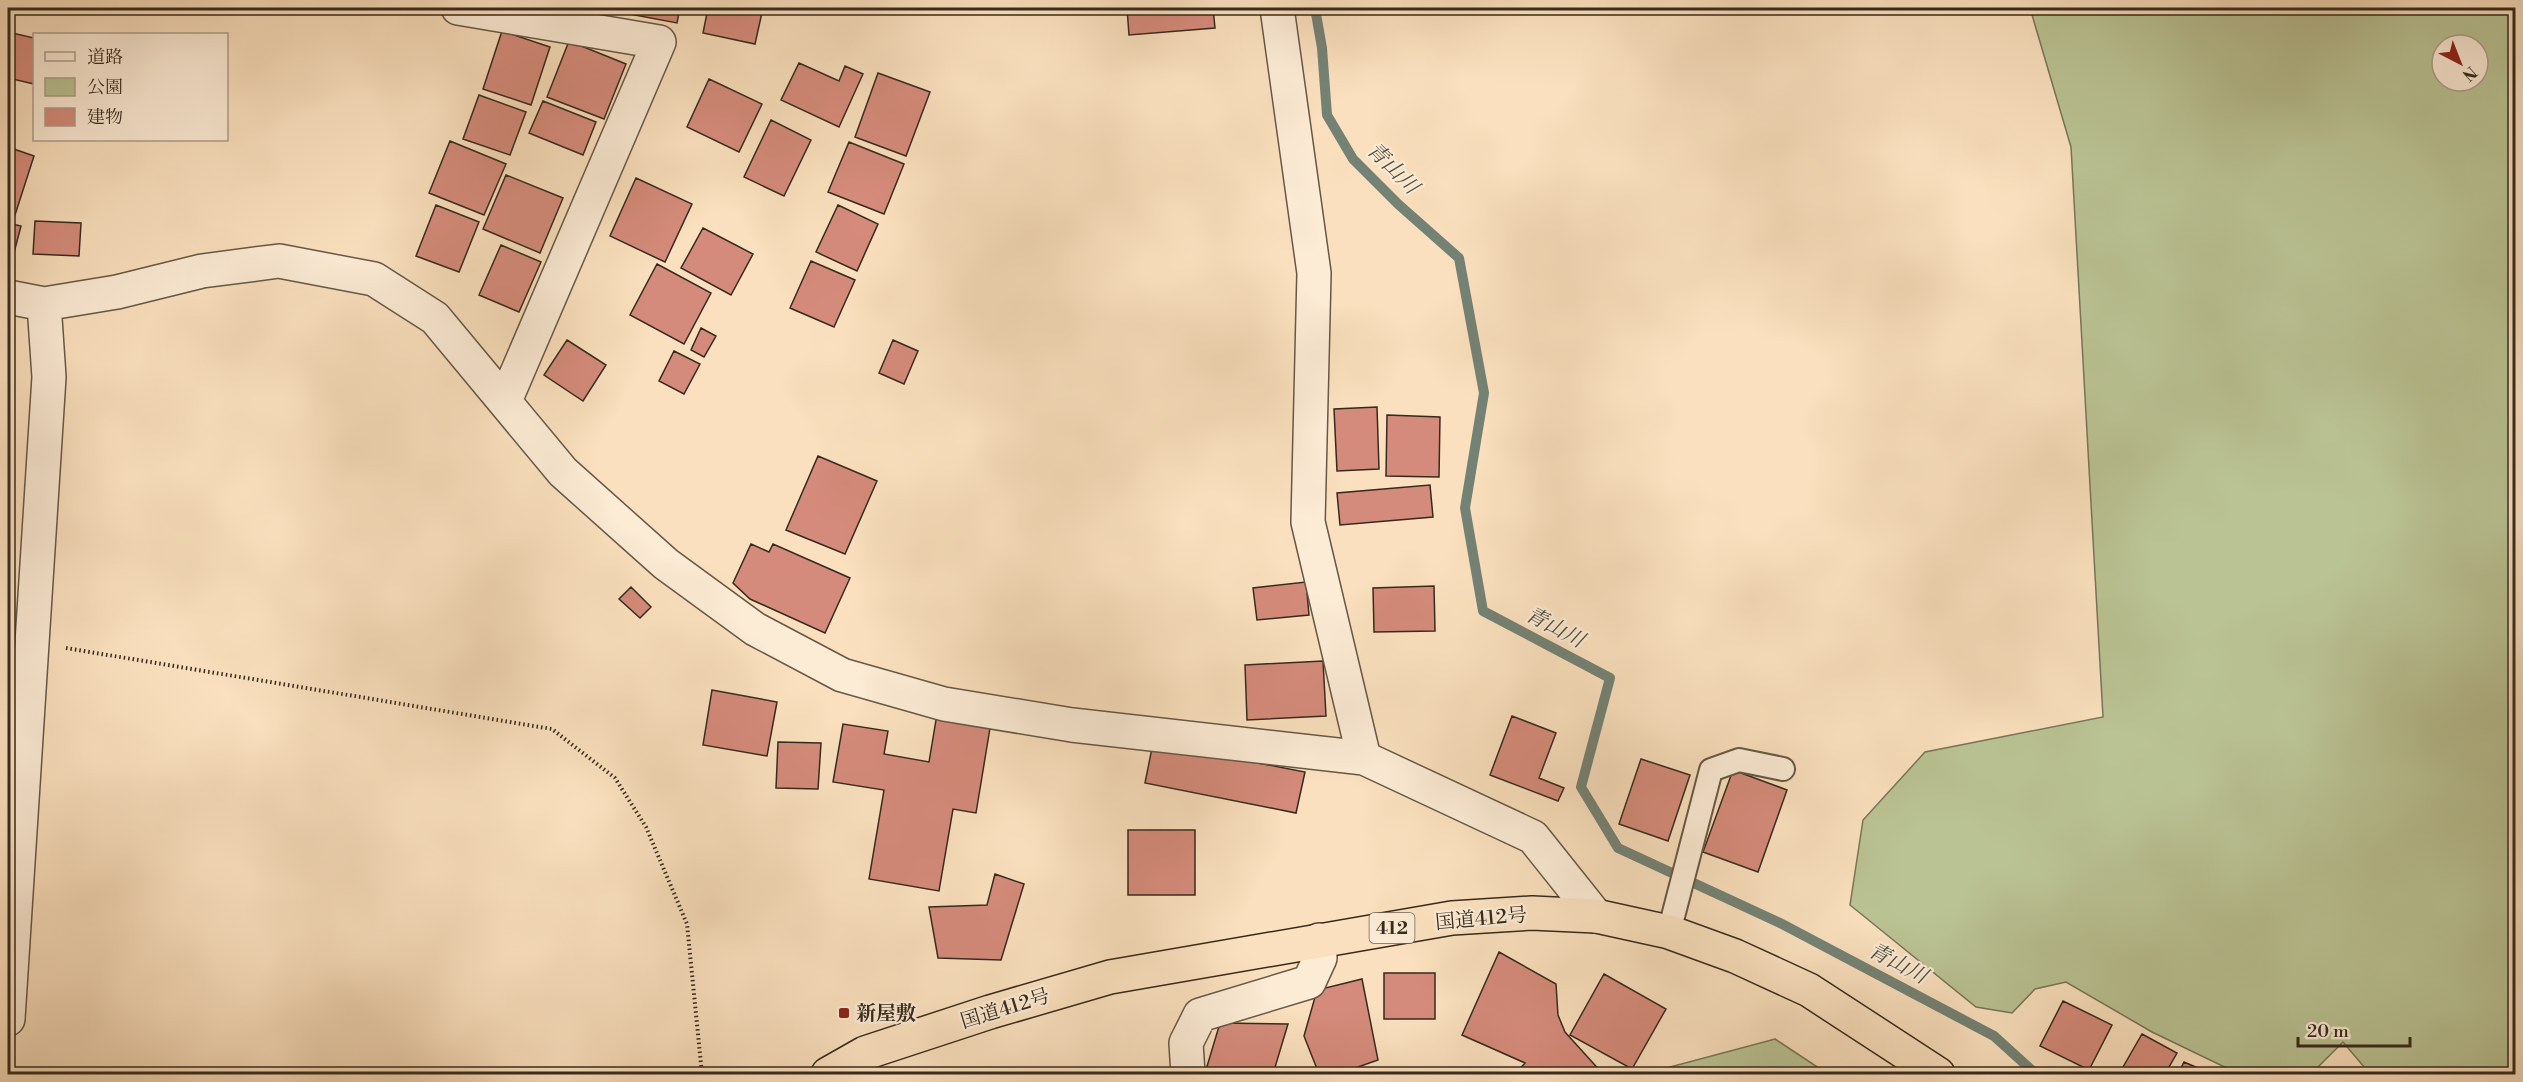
<svg xmlns="http://www.w3.org/2000/svg" width="2523" height="1082" font-family="'Libre Bodoni','Noto Serif JP',serif">
<style>
.green{fill:#bac394;stroke:#787658;stroke-width:1.5;fill-rule:evenodd}
.lines{fill:none;stroke-linecap:round;stroke-linejoin:round}
.stream{stroke:#748275;stroke-width:10}
.building{fill:#d58b7b;stroke:#362a1d;stroke-width:1.5}
.service-casing{stroke:#675845;stroke-width:26}
.minor-casing{stroke:#675845;stroke-width:36}
.trunk-casing{stroke:#362a1d;stroke-width:36}
.path{stroke:#362a1d;stroke-width:4;stroke-dasharray:1.5 3;stroke-linecap:butt}
.service{stroke:#fcebd5;stroke-width:22}
.minor{stroke:#fcebd5;stroke-width:33}
.trunk{stroke:#fae0be;stroke-width:33}
.poi-dot{fill:#8f2418;stroke:#fcebd5;stroke-width:2}
.labels{text-anchor:middle;stroke-width:4.5;stroke-linejoin:round;paint-order:stroke}
.shield{fill:#fcebd5;stroke:#716454;stroke-width:1.5}
.shield-label{font-size:18px;font-weight:bold;fill:#362a1d}
.street-label{font-size:20px;fill:#362a1d;stroke:#fcebd5}
.poi-label{font-size:20px;font-weight:bold;fill:#362a1d;stroke:#fcebd5;text-anchor:start}
.water-label{font-size:21px;font-style:italic;fill:#504f42;stroke:#fcebd5}
</style>
<rect width="100%" height="100%" fill="#fae0be"/>
<filter id="stains"><feTurbulence type="fractalNoise" baseFrequency=".00333" numOctaves="4"/><feColorMatrix values="0 0 0 0 .2 0 0 0 0 .09 0 0 0 0 .02 0 0 0 .5 -.17"/></filter>
<radialGradient id="worn" r=".72"><stop offset=".6" stop-color="#630" stop-opacity="0"/><stop offset="1" stop-color="#630" stop-opacity=".3"/></radialGradient>
<path class="green" d="M2030,8h485v1066h-145l-27,-32 -32,32h-72l-87,-42 -86,-50 -31,7 -23,24 -36,-6 -126,-102 13,-85 62,-68 178,-35 -32,-570zM2442,45h36v36h-36z
M1775,1039l53,35h-184z"/>
<g class="lines">
<path class="stream" d="M1315,8l7,40 5,67 26,44 45,45 61,54 25,135 -19,115 18,103 127,67 -29,109 37,61 162,75 214,113 42,38"/>
</g>
<path class="building" d="M630,8h50l-3,15 -48,-9z
M708,8h55l-8,36 -52,-11z
M973,8h44l-1,4z
M1127,8h86l2,20 -86,7z
M502,31l48,16 -19,58 -48,-16z
M8,32l26,6v46l-26,-6z
M569,41l57,23 -22,55 -57,-22z
M799,63l40,18 6,-15 18,8 -24,53 -58,-27z
M878,73l52,19 -24,64 -51,-19z
M709,79l53,25 -23,48 -52,-25z
M479,95l47,17 -16,43 -47,-16z
M543,101l53,21 -13,33 -54,-22z
M771,120l40,20 -27,56 -40,-19z
M450,141l56,23 -22,51 -55,-22z
M849,142l55,22 -20,50 -56,-22z
M8,147l26,9 -20,62 -6,-2z
M506,175l57,23 -23,55 -57,-24z
M636,178l56,26 -27,58 -55,-26z
M436,205l43,17 -20,50 -43,-16z
M838,205l40,19 -21,47 -41,-19z
M35,221l46,2 -2,33 -46,-2z
M8,223l13,3 -11,42 -2,-1z
M703,228l50,26 -22,41 -50,-27z
M501,245l40,17 -22,50 -40,-17z
M811,261l44,19 -21,47 -44,-19z
M657,264l54,29 -27,51 -54,-29z
M701,328l15,8 -12,21 -13,-7z
M567,340l39,25 -23,36 -39,-26z
M893,340l25,11 -14,33 -25,-11z
M674,351l26,13 -16,30 -25,-13z
M1377,407l2,62 -42,2 -3,-62z
M1387,415l53,2 -1,60 -53,-1z
M818,456l59,25 -32,73 -59,-24z
M1430,485l3,32 -93,8 -3,-32z
M751,544l18,8 4,-8 77,34 -25,55 -75,-34 -17,-16z
M1306,582l3,33 -52,5 -4,-32z
M1434,586l1,45 -61,1 -1,-44z
M631,587l20,20 -11,11 -21,-19z
M1323,661l3,55 -79,4 -2,-55z
M712,690l65,12 -10,54 -64,-11z
M937,714l54,8 -15,91 -23,-4 -14,82 -70,-12 15,-89 -51,-8 10,-58 45,7 -4,23 45,8z
M1512,716l44,17 -17,45 25,10 -6,13 -68,-26z
M778,742l43,1 -3,46 -42,-1z
M1153,743l152,29 -9,41 -151,-30z
M1641,759l49,16 -22,66 -49,-17z
M1733,770l54,20 -29,82 -55,-20z
M1128,830h67v65h-67z
M995,874l29,10 -23,76 -63,-2 -9,-51 58,-2z
M1499,952l57,32 2,31 7,17 38,42h-88l10,-11 -63,-28z
M1384,973h51v46h-51z
M1604,974l62,35 -34,60 -62,-34z
M1362,979l16,81 -40,14h-19l-15,-38 13,-46z
M2063,1001l49,24 -23,45 -49,-24z
M1220,1023l68,1 -15,50 -68,-1z
M2142,1034l35,19 -12,21h-46z
M2184,1062l28,12h-34z"/>
<g class="lines">
<defs>
<path id="service" d="M1669,932l42,-162 28,-10 44,9"/>
<path id="minor" d="M458,8l201,34 -154,359
M1277,8l37,265 -6,249 56,236
M8,297l36,7 73,-12 85,-21 77,-10 95,18 61,39 128,154 103,92 89,65 87,46 102,29 128,21 292,33 169,79 63,79
M8,1019l41,-642 -5,-73
M1188,1074l-2,-31 14,-28 109,-33 11,-24 -1,-18"/>
<path id="trunk" d="M828,1074l37,-21 125,-41 120,-35 342,-59 80,-5 64,3 73,16 66,24 74,34 129,84"/>
</defs>
<use href="#service" class="service-casing"/>
<use href="#minor" class="minor-casing"/>
<use href="#trunk" class="trunk-casing"/>
<path class="path" d="M66,648l486,81 63,49 31,49 41,97 15,150"/>
<use href="#service" class="service"/>
<use href="#minor" class="minor"/>
<use href="#trunk" class="trunk"/>
</g>
<rect class="poi-dot" x="838" y="1007" width="12" height="12" rx="3"/>
<g class="labels">
<rect class="shield" x="1369.5" y="913" width="45" height="30" rx="4.5"/>
<g class="shield-label">
<text x="1392" y="934">412</text>
</g>
<g class="street-label">
<text transform="translate(1481 918) rotate(-5)" y="7">国道412号</text>
<text transform="translate(1005 1008) rotate(-17)" y="7">国道412号</text>
</g>
<g class="poi-label">
<text x="856" y="1020">新屋敷</text>
</g>
<g class="water-label">
<text transform="translate(1393 168) rotate(45)" y="7">青山川</text>
<text transform="translate(1555 627) rotate(28)" y="7">青山川</text>
<text transform="translate(1898 963) rotate(28)" y="7">青山川</text>
</g>
</g>
<rect width="2523" height="1082" fill="none" stroke="#fae0be" stroke-width="30"/>
<rect x="9" y="9" width="2505" height="1064" fill="none" stroke="#362a1d" stroke-width="3"/>
<rect x="15" y="15" width="2493" height="1052" fill="none" stroke="#362a1d" stroke-width="1.5"/>
<rect x="33" y="33" width="195" height="108" fill="#fcebd5" stroke="#ad9e8b" stroke-width="1.5"/>
<rect x="45" y="52" width="30" height="9" fill="#fcebd5" stroke="#ad9e8b" stroke-width="1.5"/>
<text x="87" y="63" font-size="18" fill="#362a1d">道路</text>
<rect x="45" y="78" width="30" height="18" fill="#bac394" stroke="#ad9e8b" stroke-width="1.5"/>
<text x="87" y="93" font-size="18" fill="#362a1d">公園</text>
<rect x="45" y="108" width="30" height="18" fill="#d58b7b" stroke="#ad9e8b" stroke-width="1.5"/>
<text x="87" y="123" font-size="18" fill="#362a1d">建物</text>
<g transform="translate(2460 63) rotate(138)"><circle r="28" fill="#fcebd5" stroke="#ad9e8b" stroke-width="1.5"/>
<path d="M0-4.5L10 22L0 15L-10 22Z" fill="#8f2418"/>
<text y="-9" font-size="16" font-weight="bold" text-anchor="middle" fill="#362a1d">N</text>
</g>
<path d="M2298 1037v9h112v-9" fill="none" stroke="#362a1d" stroke-width="3"/>
<text x="2307" y="1037" font-size="18" fill="#362a1d" stroke="#fcebd5" stroke-width="4.5" paint-order="stroke">20 m</text>
<rect width="100%" height="100%" filter="url(#stains)"/>
<rect width="100%" height="100%" fill="url(#worn)"/>
</svg>
